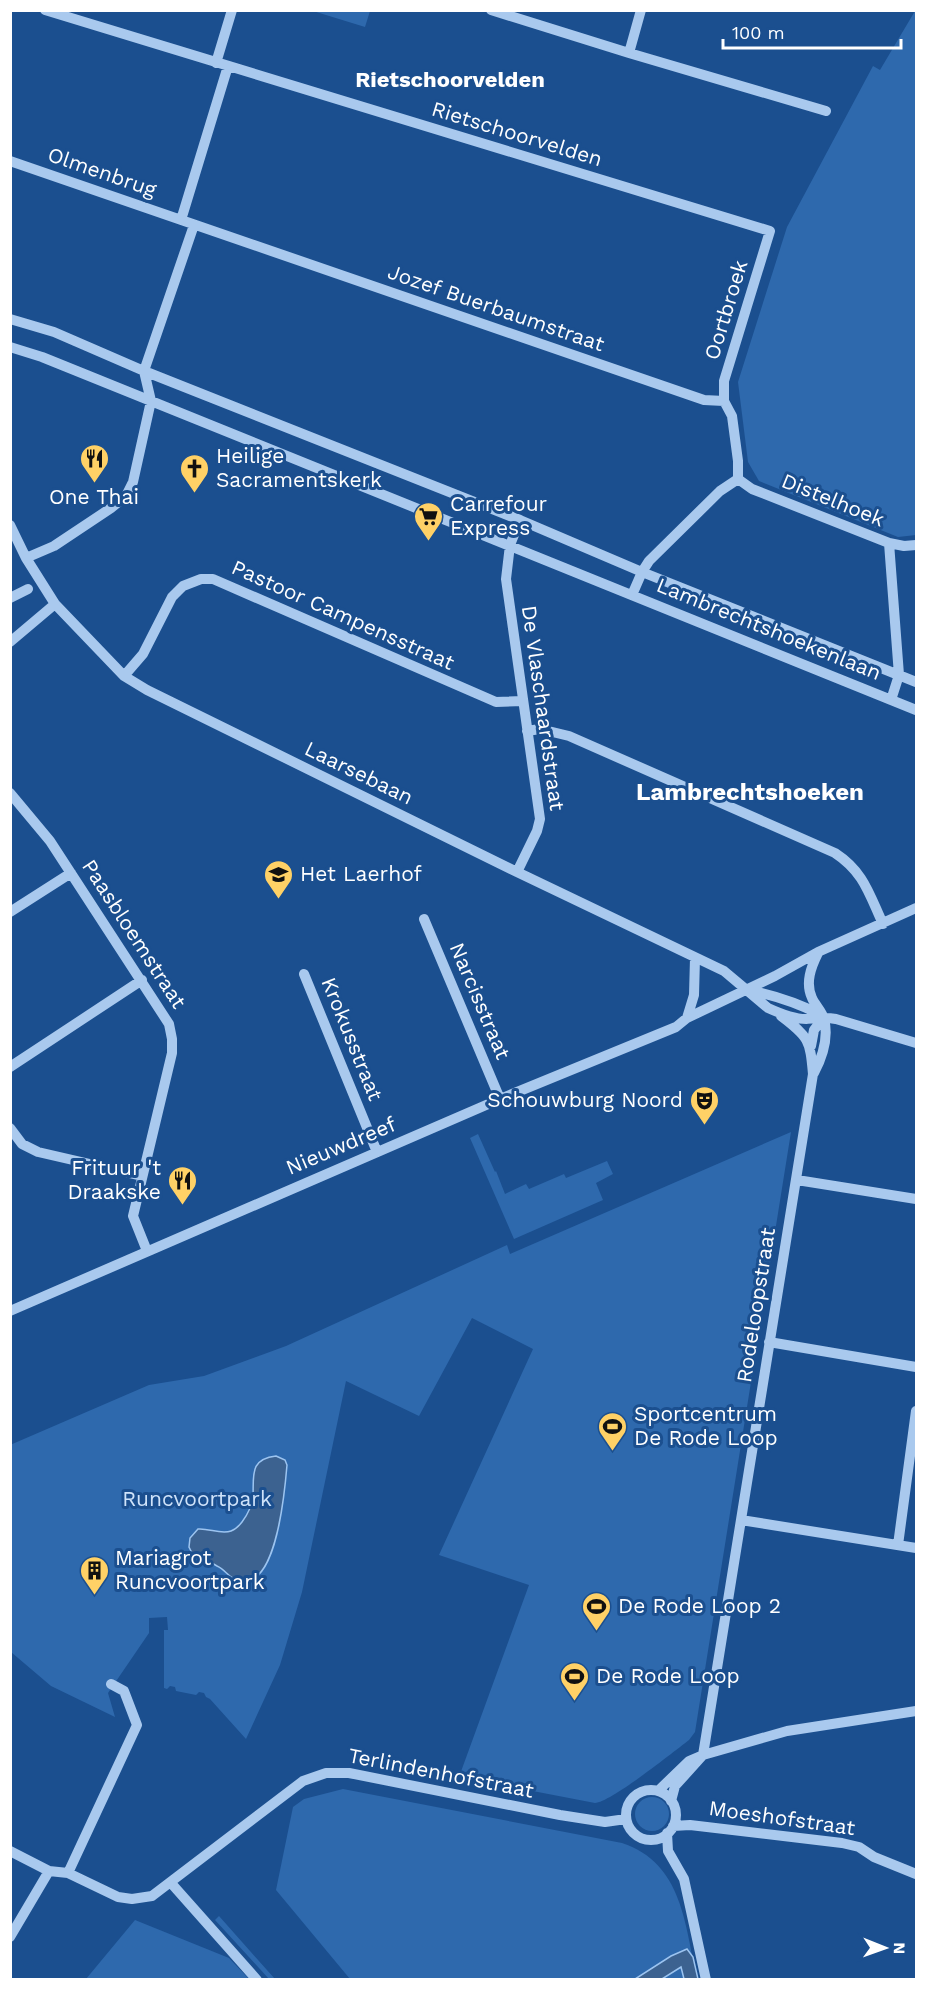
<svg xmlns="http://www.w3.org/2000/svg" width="927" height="1990" font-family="'Work Sans',sans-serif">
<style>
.green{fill:#2e69ad}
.water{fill:#3c6290;stroke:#9cc4f0;stroke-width:1.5}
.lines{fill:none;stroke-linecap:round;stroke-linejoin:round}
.minor{stroke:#a9c9ee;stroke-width:10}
.labels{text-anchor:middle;stroke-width:6;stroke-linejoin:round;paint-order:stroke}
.street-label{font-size:21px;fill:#fff;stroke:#1b4f8f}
.poi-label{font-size:21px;fill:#fff;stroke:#1b4f8f;text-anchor:start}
.park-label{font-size:21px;fill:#cfe3fa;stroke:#1b4f8f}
.neighbourhood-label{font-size:22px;font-weight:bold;fill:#fff;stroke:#1b4f8f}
.quarter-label{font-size:24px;font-weight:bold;fill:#fff;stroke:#1b4f8f}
</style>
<rect width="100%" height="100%" fill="#1b4f8f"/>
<path class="green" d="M313,11v-1l57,1 -5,16z
M915,11l1,524 -18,2 -139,-56 -11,-19 -10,-80 49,-155 86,-161 7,4z
M791,1132l-96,600 -6,8c-17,13 -78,62 -94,63l-136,-26 70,-192 -90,-30 94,-206 -61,-31 -53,98 -73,-35 -44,211 -22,73 -34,74 -36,-40 -4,-2 -2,-4 -5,-1 -3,3 -20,-4 -1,-4 -5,-1 -3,3 -3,-1v-58h4l-1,-13 -18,1v15l-41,60 7,24 -64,-31 -40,-34 -1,-207 139,-60 55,-9 82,-30 221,-101 3,9z
M478,1134l17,38 1,-1 9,23 21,-10 3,5 35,-15 2,4 41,-17 6,13 -17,9 7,17 -89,39 -44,-101z
M343,1789l279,54c61,20 63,83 75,136h-347l-74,-89 17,-83 11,-8z
M635 1814a17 17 0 1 1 34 0a17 17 0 1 1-34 0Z
M219,1916l56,63h-6l-54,-59z
M135,1920l94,38 20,21h-163z"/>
<path class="water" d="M276,1456l9,4 2,5c-2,24 -10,116 -42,116 -16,0 -17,-10 -28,-15 -8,-5 -17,-9 -25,-13l-3,-6 1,-9 8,-9c11,-1 23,6 33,2 5,-2 8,-5 11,-9 6,-8 10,-16 11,-26 1,-20 -4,-37 23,-40z
M687,1949l6,8 5,22h-14l-3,-12 -19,12h-27l36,-23z"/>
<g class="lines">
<path class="minor" d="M45,10l725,221 -46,150v20l8,15 6,45v18
M491,10l138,43 197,58
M629,53l12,-43
M216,63l16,-53
M10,161l694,239 20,1
M181,220l47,-154
M10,319l44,13 90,39 376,149 122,52 274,110
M10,347l32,10 874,353
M144,371l50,-146
M738,479l14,10 137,54 15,3 12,-1
M10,525l16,33 29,46 69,72 23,14 370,182 207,99 44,37c11,5 26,11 38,11 11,-1 20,-2 30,0l80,24
M889,543l10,132 -8,25
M26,558l28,-12 57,-38 15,-12 7,-14 18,-81 -7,-30
M632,595l10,-23 7,-11 71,-70 18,-12
M10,598l18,-9
M10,642l45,-38
M124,676l19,-22 29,-57 11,-11 18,-7h12l283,123 27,-1
M527,731l13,-2 29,7 266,117c29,19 34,41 48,71
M10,793l40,48 119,183 3,15v14l-39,163 14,35
M517,872l20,-41 3,-12 -34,-240 4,-34 10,-25
M10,912l61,-39
M424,919l76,180
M304,974l73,178
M747,990c27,5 51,13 76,26
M687,1018l7,-23 1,-37
M811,1046l3,-16 10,-13
M10,1067l132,-87
M814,1073c9,-17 15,-35 10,-54 -2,-8 -9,-14 -12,-21 -7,-15 -1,-31 6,-45
M10,1128l12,16 16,8 104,24
M797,1180l119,19
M10,1311l490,-212 176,-72 11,-9 88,-42 43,-24 98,-44
M769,1342l147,25
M741,1520l175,28
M898,1545l18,-134
M626 1815a25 25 0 1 1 50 0a25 25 0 1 1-50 0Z
M658,1791l31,-30 14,-6 84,-24 129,-20
M671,1801l4,-15 28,-31 110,-681c-3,-34 -4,-37 -32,-58
M673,1826l17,-1 152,18 17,4 15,10 42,17
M667,1833l1,18 16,28 22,101
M10,1851l39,20 19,2 50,24 14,2 20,-3 151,-115 23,-8h23l211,42 45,7 21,-3
M68,1873l69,-148 -13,-34 -13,-7
M171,1883l86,97
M10,1937l39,-66"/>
</g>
<defs>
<symbol id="restaurant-pin" viewBox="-11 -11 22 30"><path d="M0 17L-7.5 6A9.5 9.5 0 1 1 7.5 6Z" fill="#ffd166" stroke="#1b4f8f"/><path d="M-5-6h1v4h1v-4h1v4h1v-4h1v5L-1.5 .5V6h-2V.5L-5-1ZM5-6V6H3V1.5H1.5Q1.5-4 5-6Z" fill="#111"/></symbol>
<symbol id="church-pin" viewBox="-11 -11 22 30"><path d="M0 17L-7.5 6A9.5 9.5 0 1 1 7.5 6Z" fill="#ffd166" stroke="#1b4f8f"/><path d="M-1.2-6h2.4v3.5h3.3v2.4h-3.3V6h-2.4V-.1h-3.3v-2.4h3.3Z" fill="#111"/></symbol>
<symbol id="supermarket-pin" viewBox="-11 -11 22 30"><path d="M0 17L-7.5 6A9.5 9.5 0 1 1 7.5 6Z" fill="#ffd166" stroke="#1b4f8f"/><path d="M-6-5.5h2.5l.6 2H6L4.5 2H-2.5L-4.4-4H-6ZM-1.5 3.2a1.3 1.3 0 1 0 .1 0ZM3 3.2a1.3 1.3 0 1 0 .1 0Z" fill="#111"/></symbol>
<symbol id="school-pin" viewBox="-11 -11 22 30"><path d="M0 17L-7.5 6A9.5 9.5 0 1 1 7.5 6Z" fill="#ffd166" stroke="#1b4f8f"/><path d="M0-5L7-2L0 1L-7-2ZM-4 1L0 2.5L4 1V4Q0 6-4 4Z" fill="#111"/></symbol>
<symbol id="theatre-pin" viewBox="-11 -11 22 30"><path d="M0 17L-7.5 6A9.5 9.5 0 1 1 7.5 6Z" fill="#ffd166" stroke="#1b4f8f"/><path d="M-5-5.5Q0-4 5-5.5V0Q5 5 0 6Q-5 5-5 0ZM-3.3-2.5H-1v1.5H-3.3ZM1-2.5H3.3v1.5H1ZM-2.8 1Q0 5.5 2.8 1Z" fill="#111"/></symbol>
<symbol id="stadium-pin" viewBox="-11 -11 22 30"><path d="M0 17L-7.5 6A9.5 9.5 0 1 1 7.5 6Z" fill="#ffd166" stroke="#1b4f8f"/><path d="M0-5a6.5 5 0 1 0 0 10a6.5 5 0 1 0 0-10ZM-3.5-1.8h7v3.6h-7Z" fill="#111"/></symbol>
<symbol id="building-pin" viewBox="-11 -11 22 30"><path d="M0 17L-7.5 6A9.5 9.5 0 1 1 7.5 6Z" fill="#ffd166" stroke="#1b4f8f"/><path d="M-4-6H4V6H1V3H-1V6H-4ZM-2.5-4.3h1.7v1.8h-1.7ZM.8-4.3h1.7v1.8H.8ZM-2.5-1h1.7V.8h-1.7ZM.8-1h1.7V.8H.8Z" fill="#111"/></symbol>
</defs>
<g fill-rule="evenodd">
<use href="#restaurant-pin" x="78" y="442" width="33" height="45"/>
<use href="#church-pin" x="178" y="452" width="33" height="45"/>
<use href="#supermarket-pin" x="412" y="500" width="33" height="45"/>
<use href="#school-pin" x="262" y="858" width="33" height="45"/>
<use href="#theatre-pin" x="688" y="1084" width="33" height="45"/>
<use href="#restaurant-pin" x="166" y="1164" width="33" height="45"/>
<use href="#stadium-pin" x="596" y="1410" width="33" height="45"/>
<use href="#building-pin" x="78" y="1554" width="33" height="45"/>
<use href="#stadium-pin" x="580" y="1590" width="33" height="45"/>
<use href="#stadium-pin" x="558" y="1660" width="33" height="45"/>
</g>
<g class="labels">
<g class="street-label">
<text transform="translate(517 134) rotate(17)" y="7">Rietschoorvelden</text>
<text transform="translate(102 172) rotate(19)" y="7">Olmenbrug</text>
<text transform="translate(496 308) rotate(19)" y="7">Jozef Buerbaumstraat</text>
<text transform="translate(726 310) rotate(-73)" y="7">Oortbroek</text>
<text transform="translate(833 500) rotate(22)" y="7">Distelhoek</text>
<text transform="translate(343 615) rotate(24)" y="7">Pastoor Campensstraat</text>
<text transform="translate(769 629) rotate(22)" y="7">Lambrechtshoekenlaan</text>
<text transform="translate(543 708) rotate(82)" y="7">De Vlaschaardstraat</text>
<text transform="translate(359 773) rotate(26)" y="7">Laarsebaan</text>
<text transform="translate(134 934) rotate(57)" y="7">Paasbloemstraat</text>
<text transform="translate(480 1001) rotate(67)" y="7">Narcisstraat</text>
<text transform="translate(352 1039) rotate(68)" y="7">Krokusstraat</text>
<text transform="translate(341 1146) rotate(-23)" y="7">Nieuwdreef</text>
<text transform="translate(756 1305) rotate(-81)" y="7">Rodeloopstraat</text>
<text transform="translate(441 1773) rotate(11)" y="7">Terlindenhofstraat</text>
<text transform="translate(782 1818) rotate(8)" y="7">Moeshofstraat</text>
</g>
<g class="poi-label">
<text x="216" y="463">Heilige<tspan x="216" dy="24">Sacramentskerk</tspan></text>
<text x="94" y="504" text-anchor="middle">One Thai</text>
<text x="450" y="511">Carrefour<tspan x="450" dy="24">Express</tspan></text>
<text x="300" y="881">Het Laerhof</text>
<text x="683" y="1107" text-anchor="end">Schouwburg Noord</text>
<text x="161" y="1175" text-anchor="end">Frituur 't<tspan x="161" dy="24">Draakske</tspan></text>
<text x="634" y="1421">Sportcentrum<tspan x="634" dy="24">De Rode Loop</tspan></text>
<text x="115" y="1565">Mariagrot<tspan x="115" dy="24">Runcvoortpark</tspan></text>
<text x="618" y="1613">De Rode Loop 2</text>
<text x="596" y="1683">De Rode Loop</text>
</g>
<g class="park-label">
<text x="197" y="1506">Runcvoortpark</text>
</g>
<g class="neighbourhood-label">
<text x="450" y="87">Rietschoorvelden</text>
</g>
<g class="quarter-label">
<text x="750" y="800">Lambrechtshoeken</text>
</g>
</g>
<rect width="927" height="1990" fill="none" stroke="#ffffff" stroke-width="24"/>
<g transform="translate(885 1948) rotate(91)" stroke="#1b4f8f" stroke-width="4.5" paint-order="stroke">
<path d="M0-4.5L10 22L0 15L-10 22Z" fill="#ffffff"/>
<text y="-9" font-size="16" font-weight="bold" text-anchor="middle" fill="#ffffff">N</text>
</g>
<path d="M723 39v9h178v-9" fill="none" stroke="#ffffff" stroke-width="3"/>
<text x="732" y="39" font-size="18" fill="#ffffff" stroke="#1b4f8f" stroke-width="4.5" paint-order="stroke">100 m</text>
</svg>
